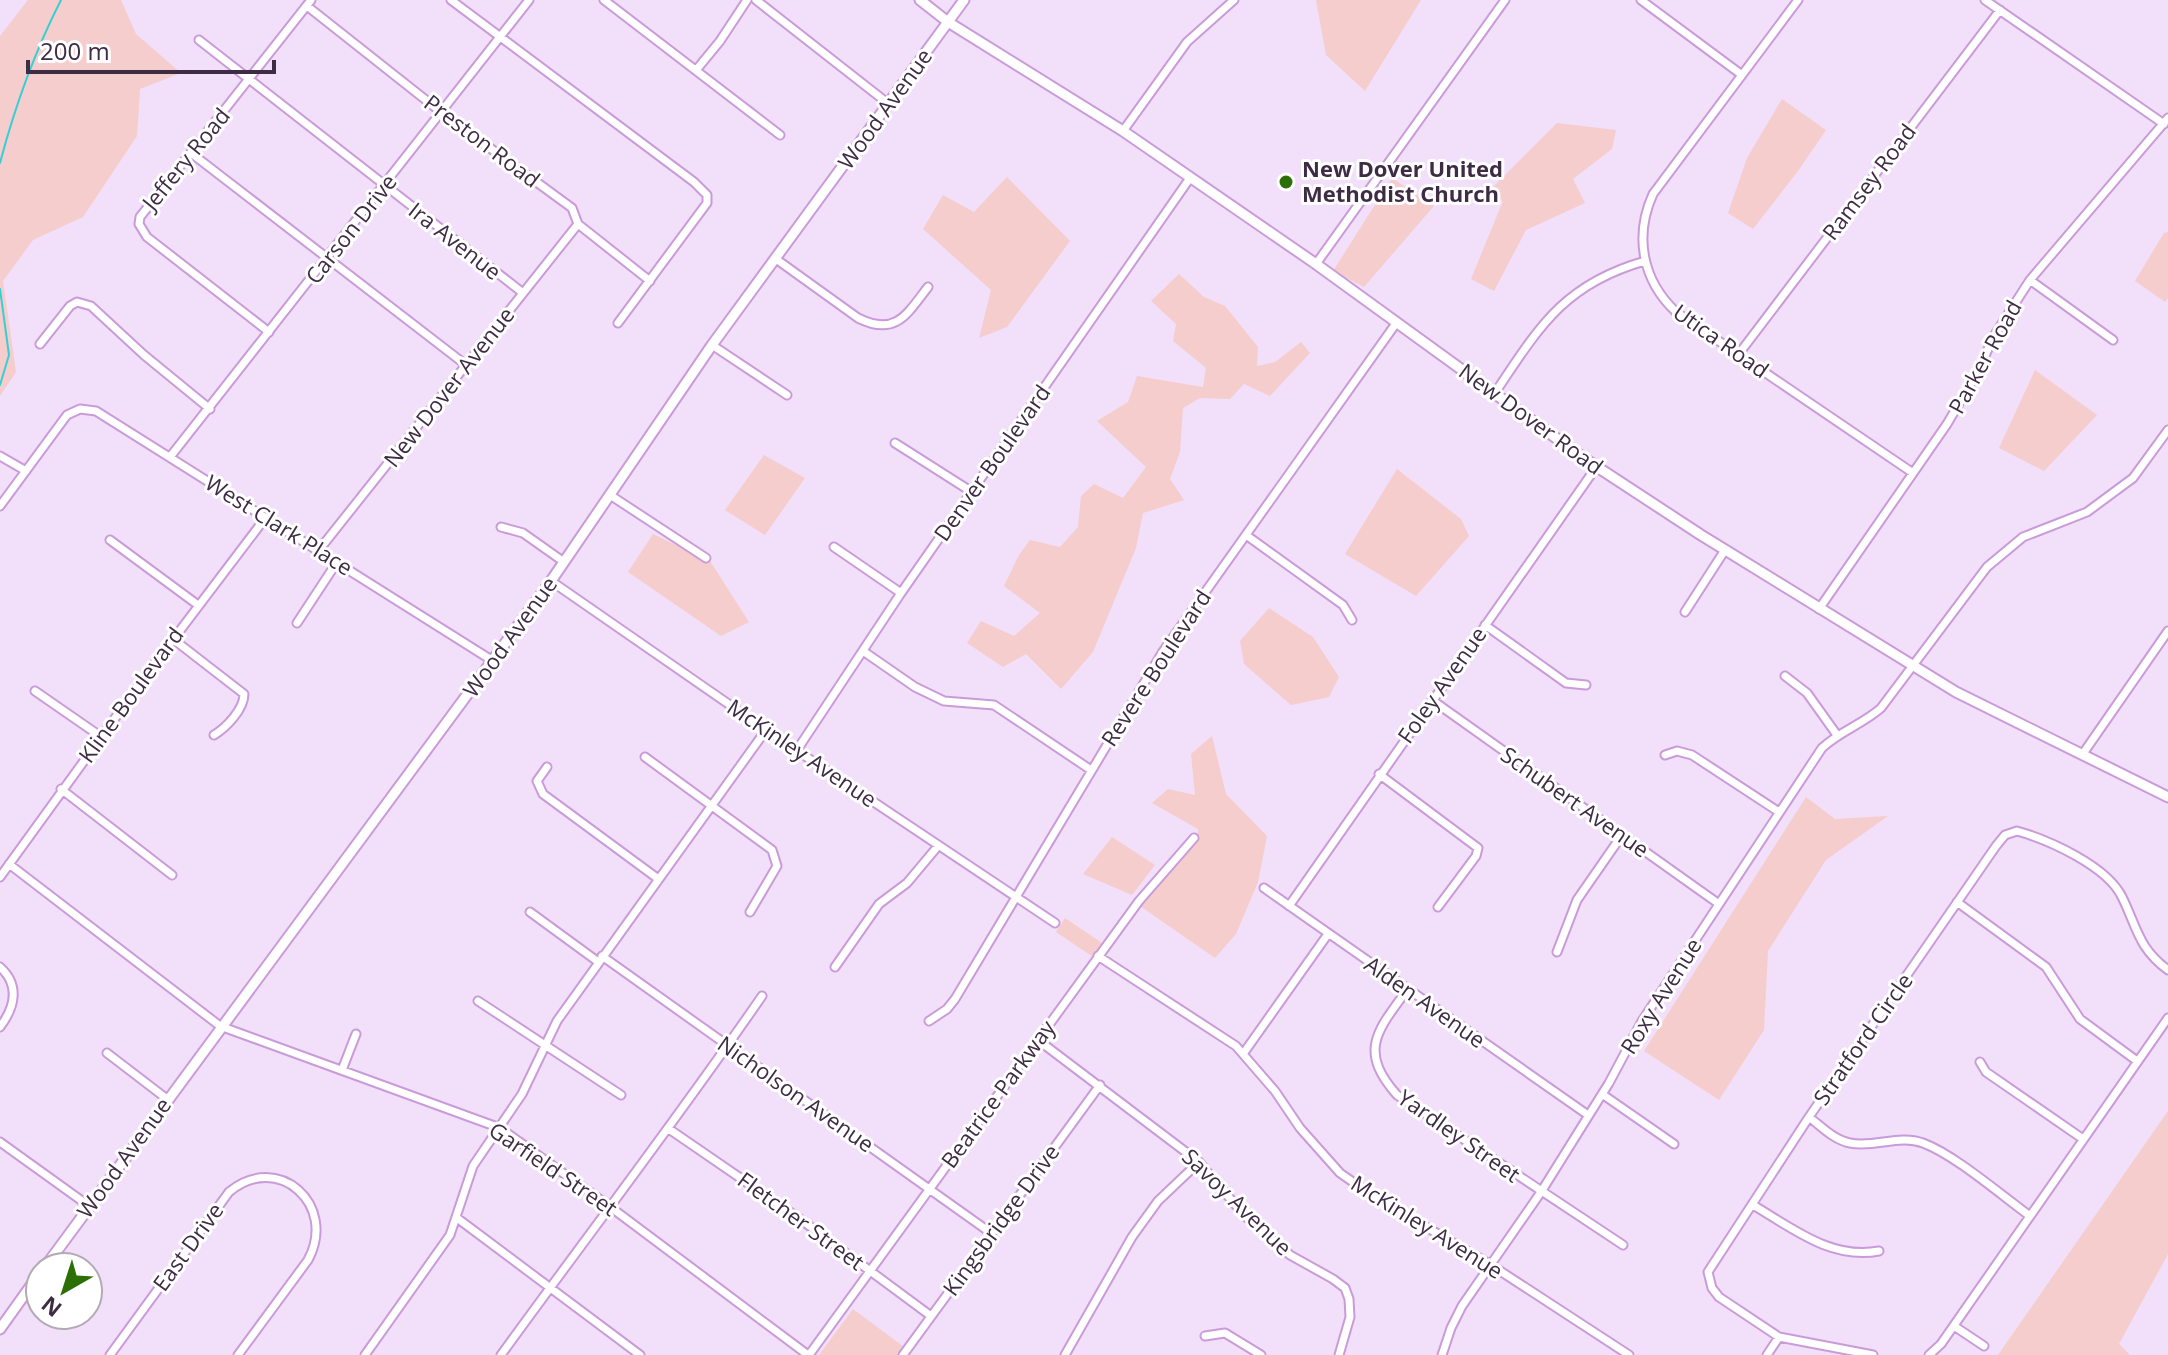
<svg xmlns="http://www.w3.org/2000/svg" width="2168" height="1355" font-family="'Open Sans',sans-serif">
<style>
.green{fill:#f5cdcd}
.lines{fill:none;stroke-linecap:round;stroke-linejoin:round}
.stream{stroke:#38cfd3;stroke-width:2}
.minor-casing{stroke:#ca9bd9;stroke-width:11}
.tertiary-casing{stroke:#ca9bd9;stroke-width:13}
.minor{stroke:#fff;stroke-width:7}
.tertiary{stroke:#fff;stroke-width:9}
.poi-dot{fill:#2d6f07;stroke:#fff;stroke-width:3}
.labels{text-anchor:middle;stroke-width:6;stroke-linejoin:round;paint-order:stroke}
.street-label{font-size:22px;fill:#3e2b44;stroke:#fff}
.poi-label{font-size:22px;font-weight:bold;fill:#3e2b44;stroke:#fff;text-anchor:start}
</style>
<rect width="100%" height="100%" fill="#f2dff9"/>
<path class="green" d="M28,0h93l15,34 45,39 -41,16 -3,47 -54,81 -50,23 -30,41 13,91 -16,24v-360z
M1316,0h105l-56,91 -39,-36z
M1782,99l44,31 -28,41 -45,58 -25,-16 19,-55z
M1557,123l59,7 -4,19 -39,30 12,24 -59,27 -32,61 -23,-12 32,-78 -18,-6z
M1007,177l63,64 -63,86 -28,11 12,-48 -68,-61 20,-34 31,17z
M1392,178l42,28 -70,81 -31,-16z
M2168,232v66l-3,4 -30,-21 29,-48z
M1179,274l25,23 21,9 33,41 -1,19 18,-4 26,-20 9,11 -40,43 -26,-12 -14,15 -30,-1 -17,10 -3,44 -10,27 14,21 -41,13 -7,35 -43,104 -32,37 -35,-35 -23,13 -36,-24 14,-22 33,15 26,-23 -36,-27 15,-31 11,-15 30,7 18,-20 3,-31 13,-12 29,14 23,-31 -49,-46 31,-19 9,-26 66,11 3,-19 -33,-27 3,-17 -25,-23z
M2035,370l62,45 -53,56 -45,-23z
M764,455l41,23 -40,57 -40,-25z
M1397,469l64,50 8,17 -53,60 -71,-42z
M653,534l57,27 39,61 -28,14 -93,-64z
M1269,608l44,29 26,40 -10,20 -38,8 -47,-41 -4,-23z
M1212,736l14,58 41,42 -9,46 -22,52 -21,24 -75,-52 58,-68v-9l-46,-26 16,-14 27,6 -4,-41z
M1806,797l29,22 53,-3 -62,44 -58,91 -4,79 -45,70 -75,-49z
M1112,837l43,28 -23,30 -49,-21z
M1065,918l37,25 -9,14 -37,-25z
M2168,1111v143l-49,90 11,11h-132z
M853,1309l51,38 -5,8h-80z"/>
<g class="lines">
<path class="stream" d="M0,163c15,-57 34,-110 61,-163
M0,289l9,66 -9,30"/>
<defs>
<path id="minor" d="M451,0l243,182 13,13v8l-89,120
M604,0l176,135
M756,0l134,105
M1641,0l101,75
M1798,0l-145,194c-19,42 -11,86 23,118l237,161
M1985,0l179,124
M307,6l134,106 131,96 6,16 72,57
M199,40l324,253
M697,69l23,-28 27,-41
M1123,131l64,-89 47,-42
M191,153l275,212
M776,259l82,59c38,19 49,-4 70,-31
M1316,264l189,-264
M2030,280l83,60
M269,332l-122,-95 -8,-13 1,-7 171,-217
M40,344l30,-38 7,-4 14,4 53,49 66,54
M712,345l75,50
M1738,355l262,-345
M1495,393c44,-66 69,-109 150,-132
M895,443l77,49
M0,456l26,15
M170,457l359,-457
M610,495l96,63
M0,506l67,-91 13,-6 16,2 397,250
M501,527l22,6 41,29
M1246,535l97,70 9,15
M110,540l88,65
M834,547l67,46
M319,550l259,-326
M551,581l215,149 289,193
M1819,609l128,-185 30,-51 17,-37 36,-56 138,-162
M1685,612l40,-62
M297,623l40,-61
M1485,625l81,58 20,2
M173,639l71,55c0,15 -17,33 -30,41
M863,651l52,36 29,14 50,4 97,65
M1785,676l22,17 30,42
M35,691l65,45
M1432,700l287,204
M797,750l104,-157 289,-415
M1665,755l12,-4 15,4 87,57
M2082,755l86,-124
M645,757l127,93 5,16 -27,46
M547,767l-10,14 6,13 114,84
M1379,774l99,74 -2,8 -38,51
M61,789l111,86
M9,864l211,162 280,102 109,78 199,149
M0,877l144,-199 122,-161
M1264,888l324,227
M1957,902l89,65 34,52 57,42
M1289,906l308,-440
M530,912l67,49
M1557,952l20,-52 45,-65
M602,956l389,277
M1098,956l138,90 39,45 25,37 40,45 30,21 121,71 138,90
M0,967c20,18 15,40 0,60
M835,967l44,-63 28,-21 31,-37
M1407,990c-30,41 -49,61 -10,105l226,150
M478,1001l143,94
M929,1021l18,-12 8,-10 207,-346 235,-331
M1038,1040l161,122 45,53 46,40 43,24 12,9 4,11 1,18 -11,38
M107,1053l60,46
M1243,1054l85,-120
M1980,1062l6,10 97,67
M342,1070l14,-36
M1602,1094l72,50
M1809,1117c13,10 25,23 41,26 25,5 49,-9 73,0 32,12 78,52 107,73
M669,1129l131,90 131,97
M0,1142l89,64
M1753,1205c39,23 78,55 126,46
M457,1218l183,137
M1954,1326l30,20
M1205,1336l20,-3 36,22
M110,1355l119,-163c49,-41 109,13 79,68l-70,95
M365,1355l85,-120 23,-69 49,-72 35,-73 209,-291
M501,1355c87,-120 177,-237 261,-359
M809,1355l330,-454 55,-63
M903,1355l197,-270
M1065,1355l67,-118 26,-36 41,-39
M1442,1355l9,-27 11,-22 79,-114 68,-109 33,-62 180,-273c18,-17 41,-24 59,-40l106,-141 36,-30 64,-25 46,-34 35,-48
M1767,1355l12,-18
M1873,1355l-94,-18 -60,-40 -7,-9 -4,-16 101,-155 187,-271 9,-11 12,-4c32,9 90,35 105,66 15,30 16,51 46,73
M1929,1355l12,-11 227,-326"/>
<path id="tertiary" d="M920,0l28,22 175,109 193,133 269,195 116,76 255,157 212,105
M45,1267l506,-686 161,-236 252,-345
M0,1329l40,-56"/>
</defs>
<use href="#minor" class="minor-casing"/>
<use href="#tertiary" class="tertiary-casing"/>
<use href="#minor" class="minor"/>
<use href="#tertiary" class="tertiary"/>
</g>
<circle class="poi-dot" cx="1286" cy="182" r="8"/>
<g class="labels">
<g class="street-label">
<text transform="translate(885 109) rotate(-54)" y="8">Wood Avenue</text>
<text transform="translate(482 141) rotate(37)" y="8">Preston Road</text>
<text transform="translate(186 159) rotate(-51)" y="8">Jeffery Road</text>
<text transform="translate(1869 182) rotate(-53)" y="8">Ramsey Road</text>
<text transform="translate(351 229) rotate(-52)" y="8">Carson Drive</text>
<text transform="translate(455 241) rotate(38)" y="8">Ira Avenue</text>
<text transform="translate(1721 341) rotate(35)" y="8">Utica Road</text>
<text transform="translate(1985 357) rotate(-61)" y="8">Parker Road</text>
<text transform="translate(449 387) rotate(-52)" y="8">New Dover Avenue</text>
<text transform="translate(1531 419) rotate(36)" y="8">New Dover Road</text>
<text transform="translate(992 463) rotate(-55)" y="8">Denver Boulevard</text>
<text transform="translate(279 525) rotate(32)" y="8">West Clark Place</text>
<text transform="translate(510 637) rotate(-54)" y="8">Wood Avenue</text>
<text transform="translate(1156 668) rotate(-57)" y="8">Revere Boulevard</text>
<text transform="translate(1442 685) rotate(-55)" y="8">Foley Avenue</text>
<text transform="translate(131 695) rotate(-54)" y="8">Kline Boulevard</text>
<text transform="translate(802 753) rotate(34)" y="8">McKinley Avenue</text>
<text transform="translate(1575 802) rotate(35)" y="8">Schubert Avenue</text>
<text transform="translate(1661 996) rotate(-58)" y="8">Roxy Avenue</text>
<text transform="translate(1425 1002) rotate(35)" y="8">Alden Avenue</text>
<text transform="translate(1863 1039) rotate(-55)" y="8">Stratford Circle</text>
<text transform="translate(796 1094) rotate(35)" y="8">Nicholson Avenue</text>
<text transform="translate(998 1094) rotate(-54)" y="8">Beatrice Parkway</text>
<text transform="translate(1459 1136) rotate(35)" y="8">Yardley Street</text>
<text transform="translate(124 1158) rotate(-54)" y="8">Wood Avenue</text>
<text transform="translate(553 1169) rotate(34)" y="8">Garfield Street</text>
<text transform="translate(1237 1202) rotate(44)" y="8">Savoy Avenue</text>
<text transform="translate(1001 1220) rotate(-54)" y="8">Kingsbridge Drive</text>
<text transform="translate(801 1221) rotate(36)" y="8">Fletcher Street</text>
<text transform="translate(1427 1227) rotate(32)" y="8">McKinley Avenue</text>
<text transform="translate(188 1247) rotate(-54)" y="8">East Drive</text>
</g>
<g class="poi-label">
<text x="1302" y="177">New Dover United<tspan x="1302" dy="25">Methodist Church</tspan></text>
</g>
</g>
<g transform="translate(64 1291) rotate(219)"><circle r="38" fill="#ffffff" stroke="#b2aab4" stroke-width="2"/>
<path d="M0-6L14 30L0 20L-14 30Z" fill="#2d6f07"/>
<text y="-12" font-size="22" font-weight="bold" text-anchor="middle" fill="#3e2b44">N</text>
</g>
<path d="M28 60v12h246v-12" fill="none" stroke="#3e2b44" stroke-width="4"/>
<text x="40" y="60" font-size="24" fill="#3e2b44" stroke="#ffffff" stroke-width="6" paint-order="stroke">200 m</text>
</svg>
